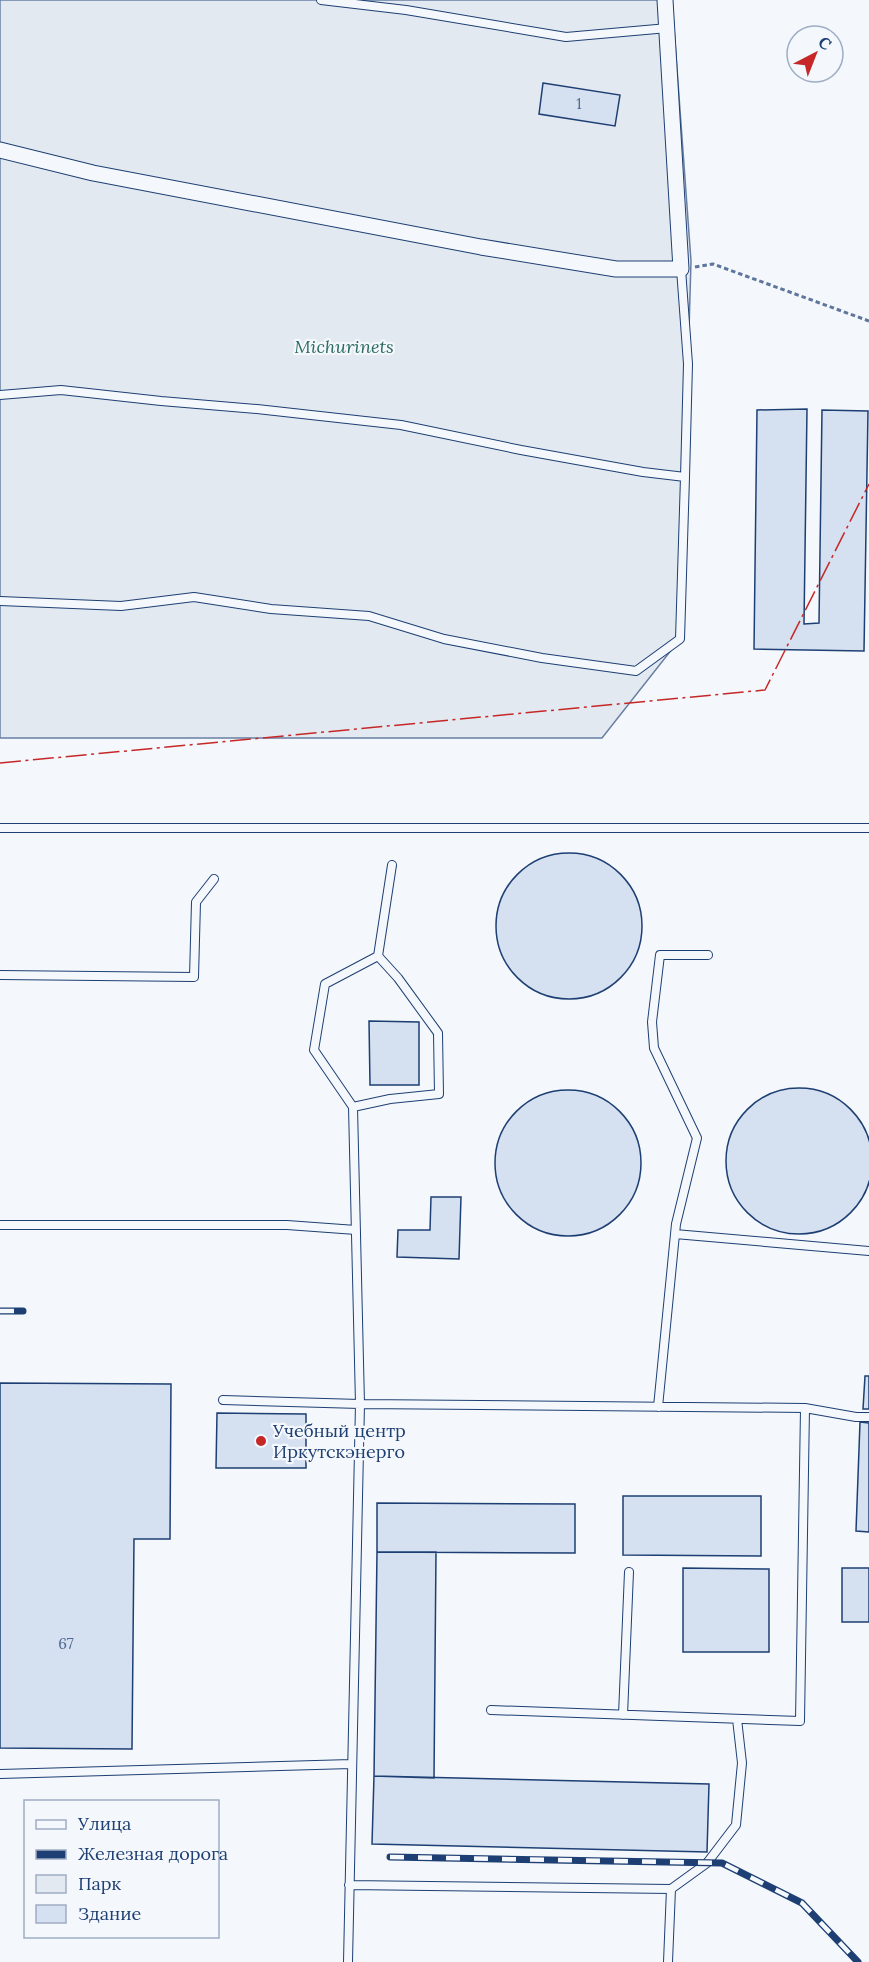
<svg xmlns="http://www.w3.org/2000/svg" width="869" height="1962" font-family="Lora,serif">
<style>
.green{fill:#e3e9f0;stroke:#687fa3;stroke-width:1.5}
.building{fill:#d5e0f0;stroke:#1d3f73;stroke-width:1.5}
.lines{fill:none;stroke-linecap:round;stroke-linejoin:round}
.lane-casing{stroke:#1d3f73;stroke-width:10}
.street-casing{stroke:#1d3f73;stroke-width:17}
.path{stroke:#5e769c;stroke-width:3;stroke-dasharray:4.5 3;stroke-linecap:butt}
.lane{stroke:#f4f7fb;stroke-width:8}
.street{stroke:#f4f7fb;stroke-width:15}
.rail-casing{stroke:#1d3f73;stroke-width:7}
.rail{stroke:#f4f7fb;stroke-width:4.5;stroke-dasharray:14;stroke-linecap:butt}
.power{stroke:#c62828;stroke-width:1.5;stroke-dasharray:21 4.5 3 4.5;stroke-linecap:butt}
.poi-dot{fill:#c62828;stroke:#f4f7fb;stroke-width:2}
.labels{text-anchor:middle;stroke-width:4.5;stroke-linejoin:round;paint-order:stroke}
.number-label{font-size:15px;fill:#4b6792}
.park-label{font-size:18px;font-style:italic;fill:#2c6c60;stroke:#f4f7fb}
.poi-label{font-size:18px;fill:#1d3f73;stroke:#f4f7fb;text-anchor:start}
</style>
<rect width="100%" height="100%" fill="#f4f7fb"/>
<path class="green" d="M0,0h672l19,261 -11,378 -78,99h-602z"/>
<path class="building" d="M543,83l77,12 -5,31 -76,-12z
M807,409l-3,215 15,-1 3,-213 46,1 -4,240 -110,-2 3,-239z
M496 926a73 73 0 1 1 146 0a73 73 0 1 1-146 0Z
M369,1021l50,1v63h-49z
M726 1161a73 73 0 1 1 146 0a73 73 0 1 1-146 0Z
M495 1163a73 73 0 1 1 146 0a73 73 0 1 1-146 0Z
M431,1197h30l-2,62 -62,-2 1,-27h32z
M865,1376h4v33h-6z
M0,1383l171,1 -1,155h-36l-2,210 -132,-1z
M217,1413l89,1v54h-90z
M860,1422l9,1v109l-13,-1z
M623,1496h138v60l-138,-1z
M377,1503l198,1v49l-198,-1z
M377,1552h59l-2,226 -60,-2z
M683,1568l86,1v83h-86z
M842,1568h27v54h-27z
M374,1776l335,8 -2,68 -335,-8z"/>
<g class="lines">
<defs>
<path id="lane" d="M321,0l85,10 160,27 102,-9
M0,395l61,-5 100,11 96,8 144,16 120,25 122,22 42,5 3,-113 -7,-95
M0,601l121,5 73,-9 77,12 98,7 75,23 98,19 94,13 44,-32 5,-162
M0,828h869
M0,975l194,2 2,-75 18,-23
M353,1107l37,-8 49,-5 -1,-61 -40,-55 -20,-22 14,-91
M0,1225h287l69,5
M675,1234l194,17
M223,1400l137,4 445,4 51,9h13
M658,1407l18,-183 21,-86 -43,-90 -2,-26 8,-67h48
M491,1710l309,11 5,-313
M623,1715l6,-143
M0,1774l351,-10
M349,1885l322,4 -3,73
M671,1889l36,-26 29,-38 6,-62 -5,-44
M348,1962l12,-558 -7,-297 -39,-57 11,-66 53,-28"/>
<path id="street" d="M0,150l93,23 388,74 135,22h65l-16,-269"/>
</defs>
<use href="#lane" class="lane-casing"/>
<use href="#street" class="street-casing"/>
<path class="path" d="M695,267l18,-3 156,57"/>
<use href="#lane" class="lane"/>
<use href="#street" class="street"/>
<defs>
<path id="rail" d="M0,1311h23
M390,1857l332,6 80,40 56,59"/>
</defs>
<use href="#rail" class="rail-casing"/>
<use href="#rail" class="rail"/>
<path class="power" d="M0,763l765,-73 104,-206"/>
</g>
<circle class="poi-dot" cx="261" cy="1441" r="6"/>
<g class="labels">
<g class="number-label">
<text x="579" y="109">1</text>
<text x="66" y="1649">67</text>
</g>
<g class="park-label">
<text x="344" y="353">Michurinets</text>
</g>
<g class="poi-label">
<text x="273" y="1437">Учебный центр<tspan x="273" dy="21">Иркутскэнерго</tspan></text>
</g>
</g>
<rect x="24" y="1800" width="195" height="138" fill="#f4f7fb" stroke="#9eadc5" stroke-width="1.5"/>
<rect x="36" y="1820" width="30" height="9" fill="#f4f7fb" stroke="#9eadc5" stroke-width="1.5"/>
<text x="78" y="1830" font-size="18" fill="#1d3f73">Улица</text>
<rect x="36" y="1850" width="30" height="9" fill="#1d3f73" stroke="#9eadc5" stroke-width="1.5"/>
<text x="78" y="1860" font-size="18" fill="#1d3f73">Железная дорога</text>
<rect x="36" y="1875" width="30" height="18" fill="#e3e9f0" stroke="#9eadc5" stroke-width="1.5"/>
<text x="78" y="1890" font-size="18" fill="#1d3f73">Парк</text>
<rect x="36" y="1905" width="30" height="18" fill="#d5e0f0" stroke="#9eadc5" stroke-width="1.5"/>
<text x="78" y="1920" font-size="18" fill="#1d3f73">Здание</text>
<g transform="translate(815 54) rotate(42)"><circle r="28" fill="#f4f7fb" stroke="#9eadc5" stroke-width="1.5"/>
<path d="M0-4.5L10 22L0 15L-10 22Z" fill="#c62828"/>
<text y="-9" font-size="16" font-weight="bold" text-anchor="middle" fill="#1d3f73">С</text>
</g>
</svg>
